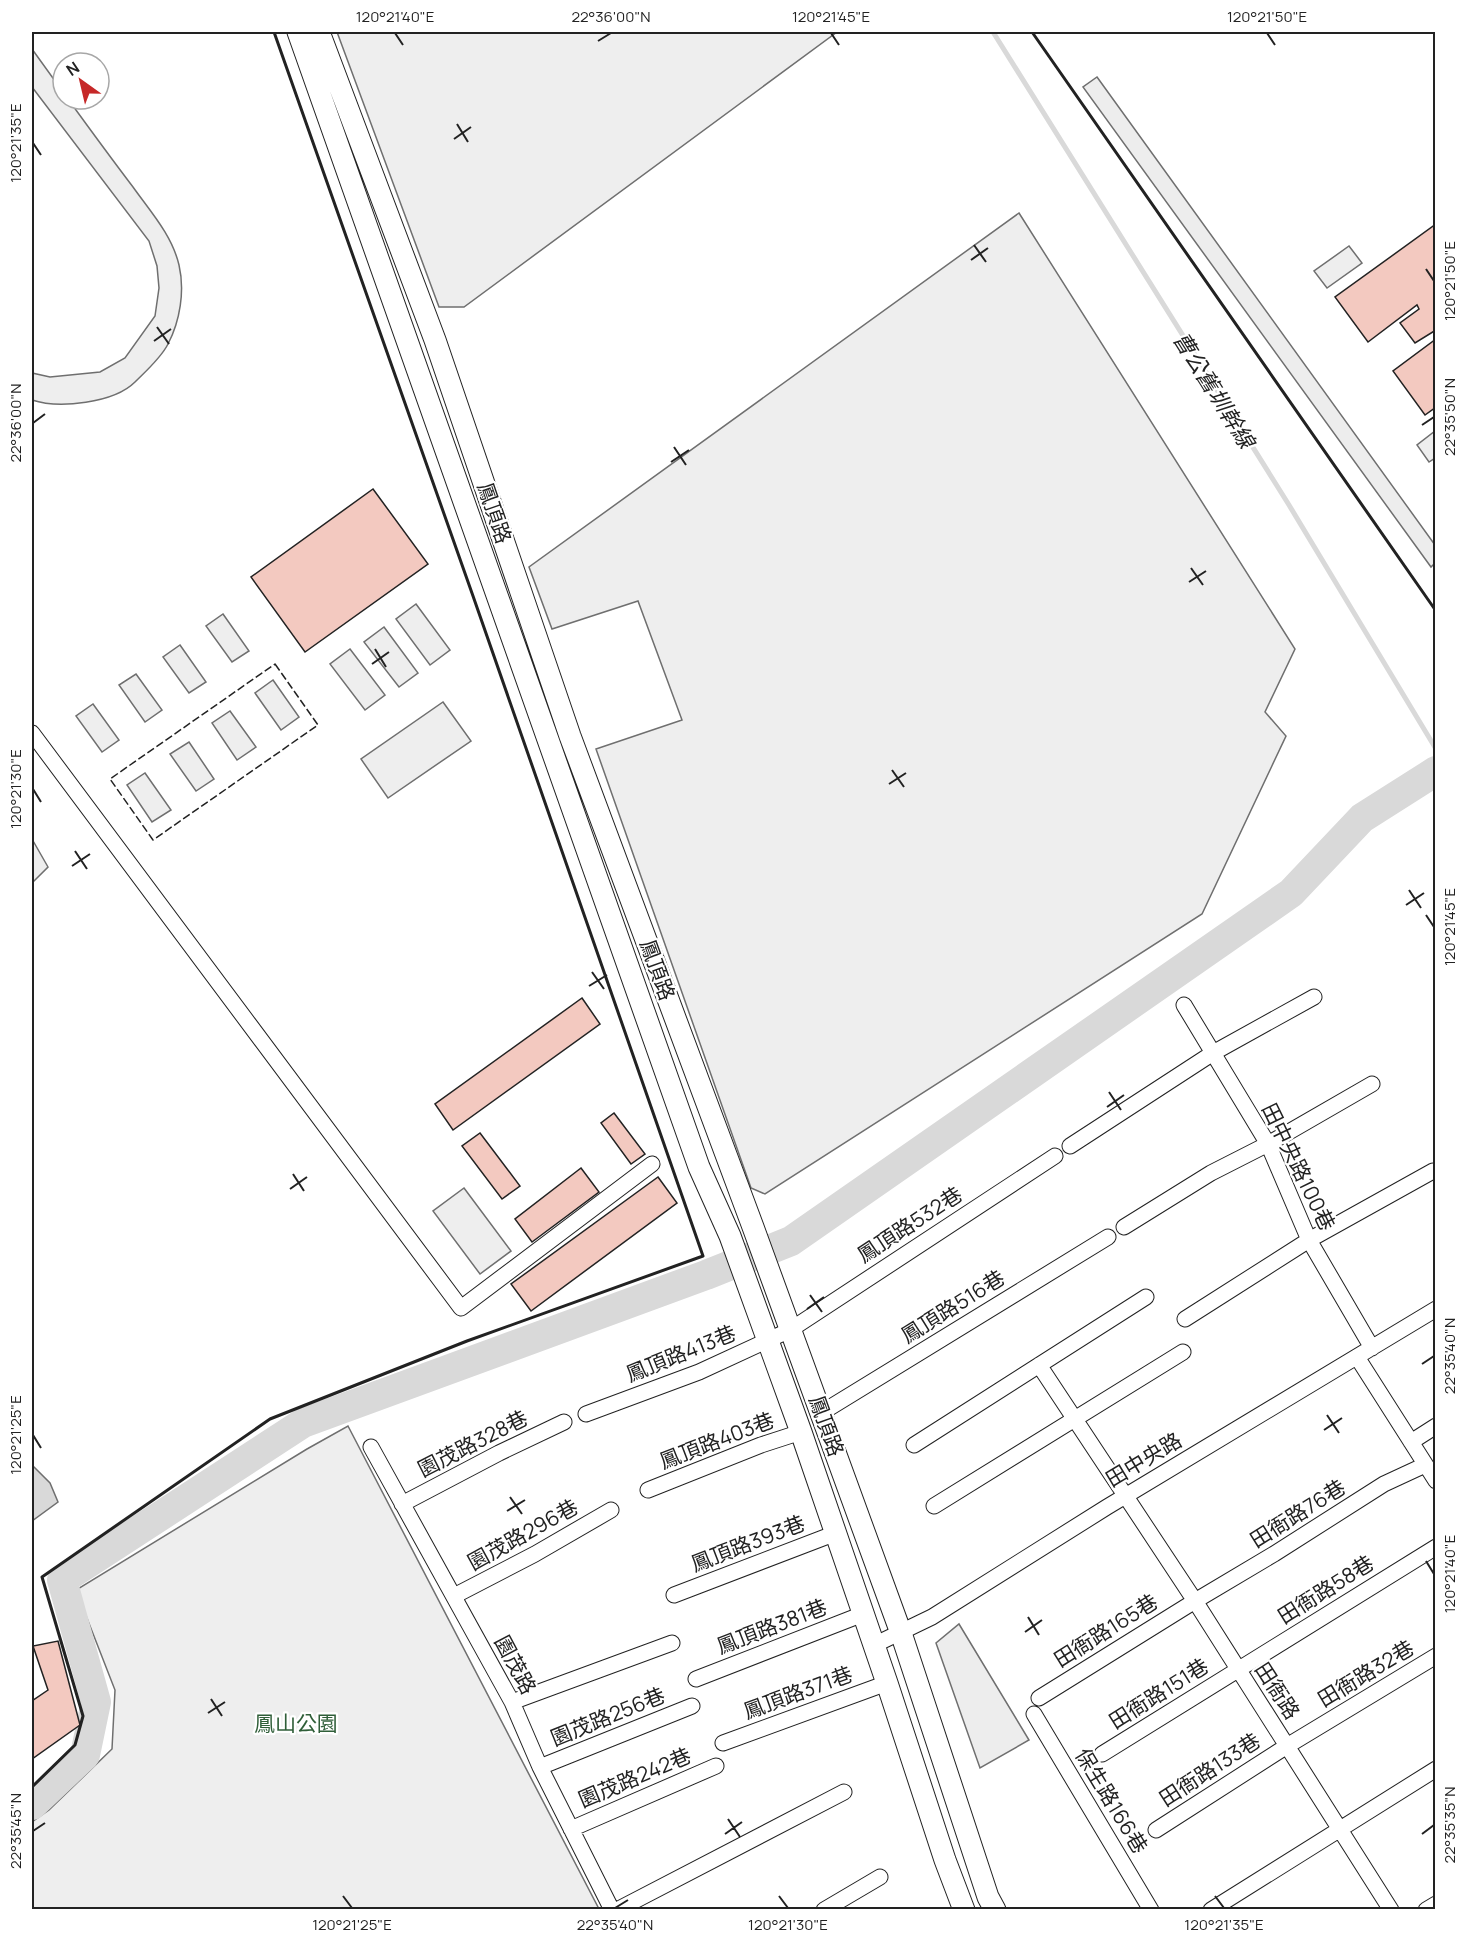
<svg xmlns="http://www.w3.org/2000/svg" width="1467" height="1941" font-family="Manrope,'Noto Sans TC',sans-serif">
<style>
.green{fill:#eee;stroke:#6f6f6f;stroke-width:1.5}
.parking{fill:#ededed;stroke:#6f6f6f;stroke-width:1.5}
.water{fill:#d9d9d9;stroke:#6f6f6f;stroke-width:1.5}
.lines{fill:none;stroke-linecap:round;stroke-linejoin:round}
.stream{stroke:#d9d9d9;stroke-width:5}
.river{stroke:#d9d9d9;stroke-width:30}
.building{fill:#f3c9c0;stroke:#222;stroke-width:1.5}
.street-casing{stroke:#222;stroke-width:17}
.secondary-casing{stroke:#222;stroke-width:23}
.street{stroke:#fff;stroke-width:15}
.secondary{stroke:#fff;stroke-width:21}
.fence{stroke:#222;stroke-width:1.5;stroke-dasharray:8 3;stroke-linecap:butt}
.wall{stroke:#222;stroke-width:3}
.ticks{fill:none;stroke:#222;stroke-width:2}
.labels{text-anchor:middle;stroke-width:4.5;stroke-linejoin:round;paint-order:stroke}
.street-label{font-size:21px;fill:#222;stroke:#fff}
.park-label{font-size:21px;fill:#2f5e38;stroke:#fff}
.water-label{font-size:22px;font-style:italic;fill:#222;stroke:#fff}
.neatline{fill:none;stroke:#222;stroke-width:2}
.ticks-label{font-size:15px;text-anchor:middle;fill:#222}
</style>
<rect width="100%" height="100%" fill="#fff"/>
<path class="green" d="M337,32h500l-373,275h-25z
M32,49l31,43v7h5c21,29 43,59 65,88 17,24 39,48 46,78 6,26 1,56 -11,79 -7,14 -22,27 -33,38 -21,21 -76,27 -103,18v-27l18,4 50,-5 25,-14 30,-42 4,-28 -2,-22 -8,-25 -117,-154z
M1019,213l276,436 -30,63 21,24 -84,178 -437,280 -14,-6 -155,-439 86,-29 -44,-119 -86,28 -23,-62z
M1349,246l13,17 -35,25 -13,-17z
M1435,431v27l-6,4 -12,-17z
M416,604l34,46 -20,15 -34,-46z
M223,614l26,37 -17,11 -26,-36z
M384,627l34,46 -19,14 -35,-45z
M180,645l26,37 -17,11 -26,-36z
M350,649l35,46 -20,15 -35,-46z
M136,674l26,36 -17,12 -26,-37z
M273,680l26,37 -18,13 -26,-37z
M443,702l28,39 -83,57 -27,-39z
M93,704l26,36 -17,12 -26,-36z
M230,711l26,36 -19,13 -25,-37z
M189,742l25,37 -18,12 -26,-37z
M145,773l26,37 -19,12 -25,-37z
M32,839l16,28 -16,16z
M464,1188l47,63 -31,23 -47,-63z
M348,1426l251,483h-567v-87l17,-12 63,-61 3,-59 -39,-100 231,-141z"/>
<path class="parking" d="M1097,77l338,468v18l-4,4 -348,-480z
M959,1624l70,116 -49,28 -44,-125z"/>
<path class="water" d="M32,1465l18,18 8,19 -26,19z"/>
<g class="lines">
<path class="stream" d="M993,32l296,473 147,244"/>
<path class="river" d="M32,1805l53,-50 11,-53 -34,-122 241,-157 403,-148 85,-34 500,-348 71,-75 74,-47"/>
</g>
<path class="building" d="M1436,224v106l-21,13 -15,-20 19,-14 -2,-4 -49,37 -33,-45z
M1436,339v68l-11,8 -32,-44z
M373,489l55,75 -123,88 -54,-75z
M582,998l18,26 -147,106 -18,-26z
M614,1113l31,41 -14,10 -30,-41z
M480,1133l40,53 -18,13 -40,-53z
M581,1168l18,24 -67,50 -17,-23z
M658,1177l19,26 -146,108 -20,-27z
M58,1641l22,84 -48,34v-58l16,-11 -15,-44z"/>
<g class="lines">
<defs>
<path id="street" d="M32,733l429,575 191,-144
M1184,1005l84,139 41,96 63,108
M1070,1146l143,-93 101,-56
M1124,1227l87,-54 57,-29 104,-60
M1185,1319l124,-79 124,-69
M1357,1357l79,124
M1039,1365l156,236 196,309
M821,1413l287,-176
M586,1414l113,-42 91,-42 265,-174
M1411,1442l25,-16
M914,1445l232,-148
M371,1447l141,255 28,65 72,143
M648,1490l113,-45 40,-13
M402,1504l97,-51 65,-31
M934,1506l249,-154
M674,1595l162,-62
M454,1596l81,-42 76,-44
M874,1645l58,-28 175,-110 329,-198
M696,1679l167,-65
M1039,1698l156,-97 79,-47 110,-70 41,-19
M512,1702l160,-59
M1034,1714l117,196
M723,1743l164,-60
M1102,1754l334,-207
M540,1767l152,-61
M571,1829l145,-63
M1156,1830l131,-84 149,-90
M617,1910l227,-118
M824,1910l56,-33
M1211,1910l225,-141
M1426,1910l10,-6"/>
<path id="secondary" d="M298,32l401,1135 31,69 71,196 86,251 58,177 19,50
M319,32l116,308 135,396 183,491 148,406 87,264 7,13"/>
</defs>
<use href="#street" class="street-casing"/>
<use href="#secondary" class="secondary-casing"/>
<use href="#street" class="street"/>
<use href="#secondary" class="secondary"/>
<path class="fence" d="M275,664l43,61 -165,115 -43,-61z"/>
<path class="wall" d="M1032,32l404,579
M32,1787l43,-42 8,-29 -41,-139 228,-158 197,-78 236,-85 -230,-660 -199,-564"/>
</g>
<path class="ticks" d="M395,33l8,12M831,33l8,12M1267,33l8,12M598,41l13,-8M457,124l11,18M454,139l17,-12M33,143l8,12M974,245l12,17M971,260l17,-12M1426,269l8,12M157,327l12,17M154,341l17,-12M33,423l12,-9M1422,425l12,-8M674,447l12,18M671,462l18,-12M1191,568l12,17M1189,582l17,-11M375,649l11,18M372,664l17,-12M892,770l12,17M889,784l17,-11M33,789l8,13M75,851l12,18M72,866l18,-12M1409,890l12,18M1406,905l18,-12M1426,915l8,12M592,972l12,17M589,986l18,-11M1109,1092l12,18M1107,1107l17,-12M293,1174l11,17M290,1189l17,-12M810,1295l12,17M807,1309l17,-12M1422,1364l12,-8M1327,1415l12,18M1324,1430l18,-12M33,1435l8,13M510,1497l12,17M507,1511l18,-11M1426,1561l8,13M1028,1617l11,18M1025,1632l17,-12M211,1699l11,17M208,1713l17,-11M728,1819l12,18M33,1831l12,-8M725,1834l17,-12M1422,1834l12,-9M343,1896l9,12M779,1896l9,12M1215,1896l9,12M615,1908l13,-8"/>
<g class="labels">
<g class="street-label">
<text transform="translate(494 513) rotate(71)" y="7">鳳頂路</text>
<text transform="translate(657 970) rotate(70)" y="7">鳳頂路</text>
<text transform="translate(1298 1167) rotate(64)" y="7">田中央路100巷</text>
<text transform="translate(910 1225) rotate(-33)" y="7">鳳頂路532巷</text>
<text transform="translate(953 1307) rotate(-32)" y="7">鳳頂路516巷</text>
<text transform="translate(681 1354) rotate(-22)" y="7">鳳頂路413巷</text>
<text transform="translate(826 1426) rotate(70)" y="7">鳳頂路</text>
<text transform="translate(717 1441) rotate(-21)" y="7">鳳頂路403巷</text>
<text transform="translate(473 1444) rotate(-27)" y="7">園茂路328巷</text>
<text transform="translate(1144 1460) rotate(-31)" y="7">田中央路</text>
<text transform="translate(1298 1514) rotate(-32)" y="7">田衙路76巷</text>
<text transform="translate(523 1535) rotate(-29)" y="7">園茂路296巷</text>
<text transform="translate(748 1544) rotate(-21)" y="7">鳳頂路393巷</text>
<text transform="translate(1326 1590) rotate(-32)" y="7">田衙路58巷</text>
<text transform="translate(772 1627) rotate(-21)" y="7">鳳頂路381巷</text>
<text transform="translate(1106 1631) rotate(-32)" y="7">田衙路165巷</text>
<text transform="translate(515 1665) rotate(62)" y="7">園茂路</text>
<text transform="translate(1366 1674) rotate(-31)" y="7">田衙路32巷</text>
<text transform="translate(1277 1691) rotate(57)" y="7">田衙路</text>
<text transform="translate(798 1693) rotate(-20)" y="7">鳳頂路371巷</text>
<text transform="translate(1159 1694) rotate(-32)" y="7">田衙路151巷</text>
<text transform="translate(608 1717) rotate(-22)" y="7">園茂路256巷</text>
<text transform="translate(1210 1770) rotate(-33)" y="7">田衙路133巷</text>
<text transform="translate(635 1778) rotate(-23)" y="7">園茂路242巷</text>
<text transform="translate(1111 1801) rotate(59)" y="7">保生路166巷</text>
</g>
<g class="park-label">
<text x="296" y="1731">鳳山公園</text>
</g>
<g class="water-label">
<text transform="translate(1214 390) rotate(58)" y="8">曹公舊圳幹線</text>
</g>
</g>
<rect width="1467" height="1941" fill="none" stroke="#ffffff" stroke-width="66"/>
<g transform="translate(81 81) rotate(326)"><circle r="28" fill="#ffffff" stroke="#a7a7a7" stroke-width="1.5"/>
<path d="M0-4.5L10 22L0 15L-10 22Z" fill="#c62828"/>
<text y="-9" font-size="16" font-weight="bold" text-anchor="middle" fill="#222222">N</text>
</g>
<rect x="33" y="33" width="1401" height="1875" class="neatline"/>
<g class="ticks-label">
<text x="395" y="22">120°21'40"E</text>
<text x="611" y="22">22°36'00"N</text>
<text x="831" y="22">120°21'45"E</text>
<text x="1267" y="22">120°21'50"E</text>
<text transform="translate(16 143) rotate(-90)" y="5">120°21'35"E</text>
<text transform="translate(1450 281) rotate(-90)" y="5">120°21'50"E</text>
<text transform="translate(1450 417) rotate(-90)" y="5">22°35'50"N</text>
<text transform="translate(16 423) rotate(-90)" y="5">22°36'00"N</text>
<text transform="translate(16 789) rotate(-90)" y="5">120°21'30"E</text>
<text transform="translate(1450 927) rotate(-90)" y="5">120°21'45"E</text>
<text transform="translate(1450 1356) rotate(-90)" y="5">22°35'40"N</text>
<text transform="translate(16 1435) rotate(-90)" y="5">120°21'25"E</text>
<text transform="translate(1450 1574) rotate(-90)" y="5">120°21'40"E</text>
<text transform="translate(1450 1825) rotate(-90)" y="5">22°35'35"N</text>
<text transform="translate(16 1831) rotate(-90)" y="5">22°35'45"N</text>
<text x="352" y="1930">120°21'25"E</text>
<text x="615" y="1930">22°35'40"N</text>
<text x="788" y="1930">120°21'30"E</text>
<text x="1224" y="1930">120°21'35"E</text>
</g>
</svg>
